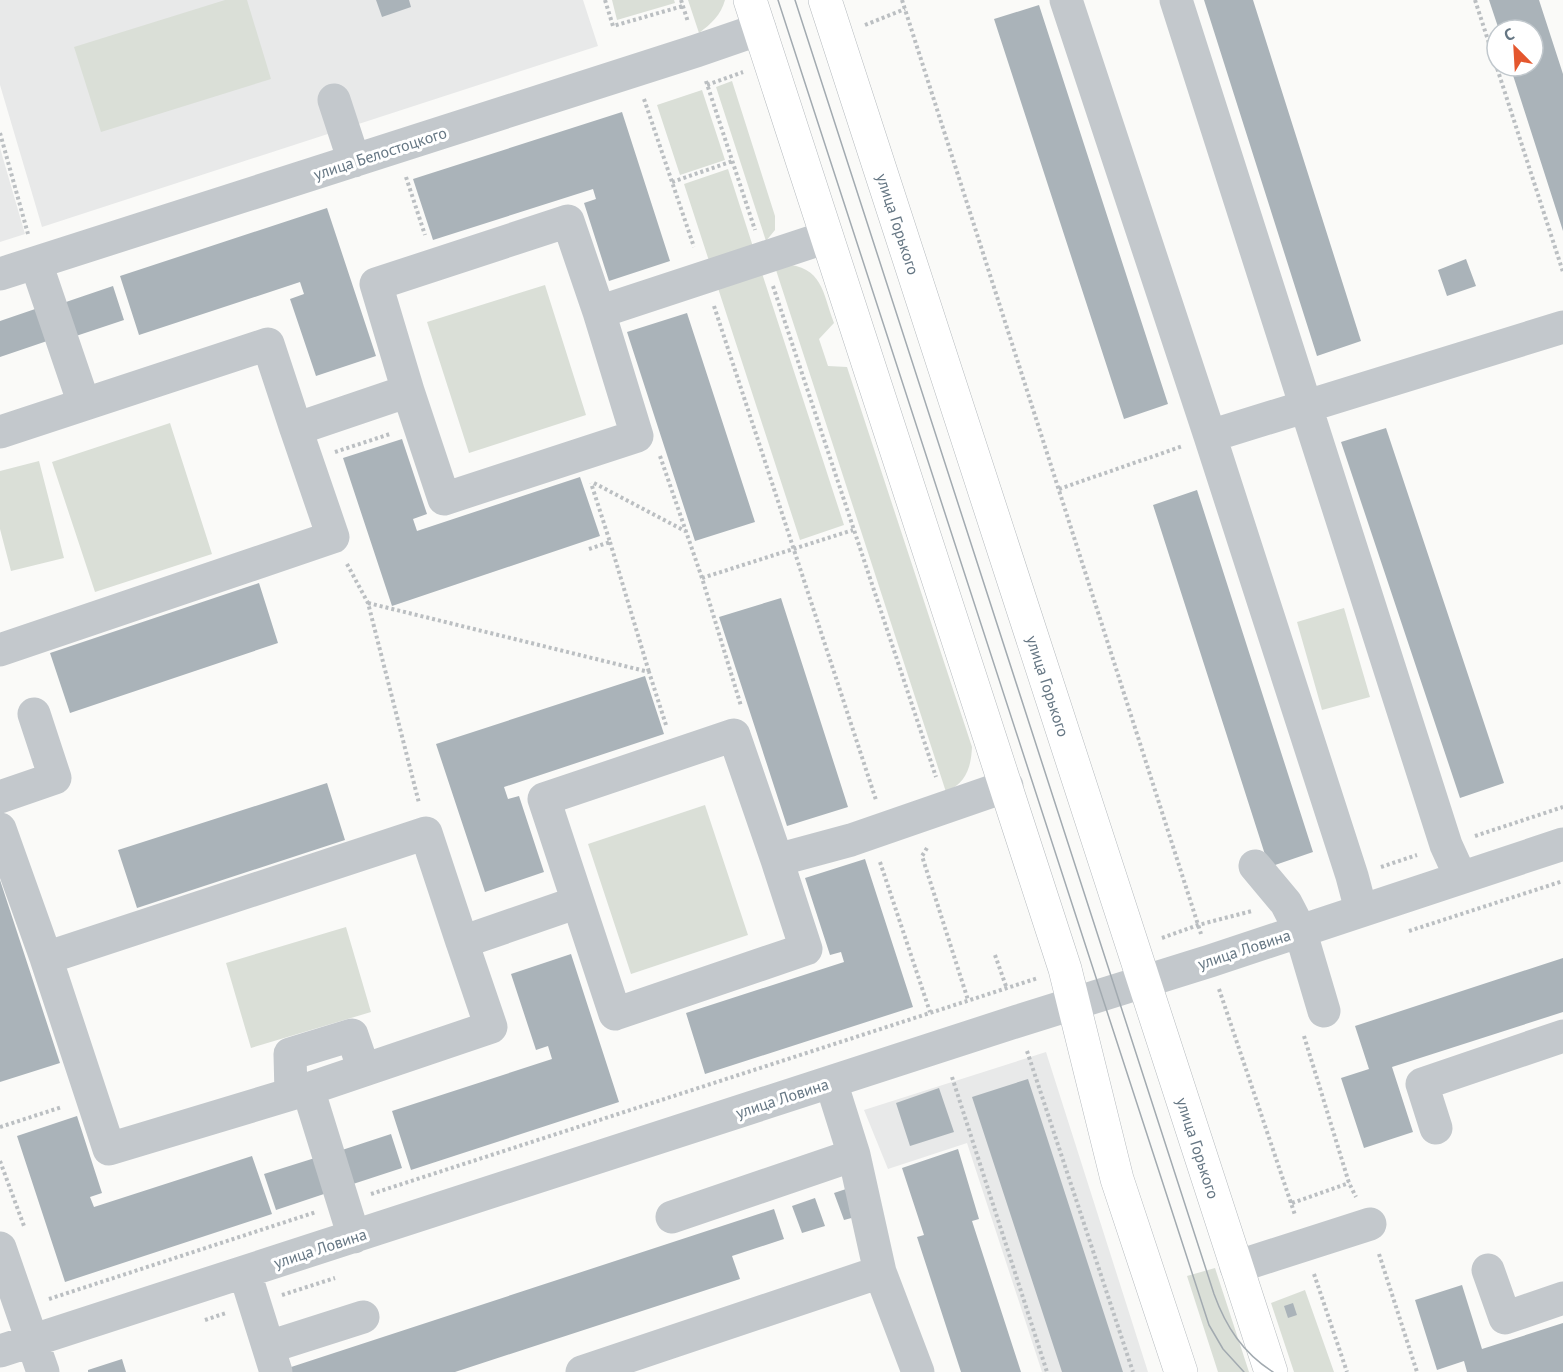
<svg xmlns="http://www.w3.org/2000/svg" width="1563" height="1372" font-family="'PT Sans',sans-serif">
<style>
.built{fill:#e8e9e9}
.green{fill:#dadfd7}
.building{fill:#aab3b9}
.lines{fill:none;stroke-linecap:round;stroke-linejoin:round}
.major-casing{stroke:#b5babe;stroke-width:34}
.path{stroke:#bbbfc2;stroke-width:4;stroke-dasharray:3 3;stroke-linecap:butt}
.minor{stroke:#c3c8cc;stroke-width:33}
.major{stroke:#fff;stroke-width:33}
.tram{stroke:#a2aab0;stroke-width:1.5}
.labels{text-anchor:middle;stroke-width:6;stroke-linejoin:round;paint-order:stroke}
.street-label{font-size:16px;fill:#657683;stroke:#fff}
</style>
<rect width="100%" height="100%" fill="#fafaf8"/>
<path class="built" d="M0,0h583l15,46 -556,181 -42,-142z
M0,148l25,86 -25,8z
M1046,1052l102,320h-106l-75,-229 -79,26 -24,-59z"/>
<path class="green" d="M225,0h22l24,79 -170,53 -27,-85z
M612,0h62l1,3 -58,17z
M688,0h37c-4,15 -14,24 -26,33z
M732,81l43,135v14l-9,11 -50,-154z
M702,90l23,70 -45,15 -23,-70z
M728,169l27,84 -44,14 -27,-83z
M783,264c40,3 39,27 51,59l-15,16 9,27 19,1 125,380c-1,21 -6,36 -26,45l-171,-525z
M760,267l84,258 -44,15 -84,-258z
M545,285l41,130 -117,38 -42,-131z
M170,423l42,131 -117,38 -43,-130z
M39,461l25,97 -53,13 -11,-42v-58z
M1344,608l26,89 -48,13 -25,-88z
M705,805l43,130 -117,39 -43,-130z
M346,927l25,85 -120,36 -25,-85z
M1215,1268l34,104h-31l-31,-96z
M1305,1290l29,82h-40l-23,-69z"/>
<path class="building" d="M376,0h33l2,7 -29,10z
M1204,0h49l108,341 -44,15z
M1489,0h50l24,74v157l-53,-165h23v-36h-34z
M1039,5l129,399 -44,15 -130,-400z
M622,112l48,149 -61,20 -25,-78 12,-4 -3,-10 -160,51 -20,-61z
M327,208l49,148 -60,20 -26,-77 14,-5 -4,-12 -161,53 -19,-59z
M1466,259l10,27 -29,10 -9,-26z
M113,286l11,34 -51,17 -10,-34z
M41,307l12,32 -53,18v-36z
M687,313l68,209 -60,19 -68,-209z
M1386,428l118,355 -44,15 -119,-356z
M402,439l25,75 -14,5 4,12 163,-54 20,59 -208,70 -49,-148z
M1197,490l116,362 -44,15 -116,-362z
M259,583l19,60 -208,70 -20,-60z
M781,598l67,209 -61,19 -68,-209z
M645,676l19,58 -160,53 4,12 11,-3 25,76 -59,20 -49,-148z
M327,783l18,57 -208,68 -19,-58z
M865,859l48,148 -208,67 -19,-61 158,-51 -3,-10 -11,3 -25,-77z
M0,880l60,183 -60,19z
M571,954l48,148 -208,68 -19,-59 160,-52 -4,-13 -12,4 -25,-76z
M1563,958v54l-171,55 21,65 -49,16 -23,-70 28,-9 -14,-43z
M1028,1079l95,293h-61l-90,-275z
M939,1088l15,44 -44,14 -14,-43z
M77,1116l25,77 -12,4 4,10 158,-51 20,58 -207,68 -48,-146z
M391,1134l11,34 -52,17 -11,-34z
M958,1149l21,70 -7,2 49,151h-60l-44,-135 7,-2 -22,-67z
M318,1157l12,35 -54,18 -12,-36z
M849,1188l10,28 -15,4 -10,-27z
M815,1198l10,28 -23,7 -10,-27z
M774,1209l10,30 -52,17 8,23 -285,93h-172l-1,-2z
M1462,1285l20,64 81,-26v49h-96l-3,-11 -27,9 -22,-70z
M1293,1303l4,12 -9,3 -4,-12z
M122,1359l4,13h-38v-2z"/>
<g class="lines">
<defs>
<path id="major" d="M750,0l315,969 52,210 64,193
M825,0l446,1372"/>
</defs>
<use href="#major" class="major-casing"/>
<path class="path" d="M605,0l8,26 70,-20
M681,0l7,22
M902,0l299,934
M1475,0l88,272
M865,25l40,-16
M706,81l49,149
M707,85l36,-13
M644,99l50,148
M0,133l28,101
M406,177l19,58
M672,182l61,-21
M773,286l163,491
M714,306l162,494
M335,452l55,-18
M660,456l42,122 39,128
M594,483l91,48
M1059,489l124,-43
M610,542l39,130
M589,549l21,-7 -19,-59
M347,564l21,39 51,200
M702,578l151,-48
M368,603l281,69 17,53
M1475,836l88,-29
M927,848l-5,8 46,144
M880,862l50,150
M1381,867l36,-12
M1409,931l154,-50
M1162,938l36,-13 54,-14
M995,955l12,34
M1219,989l76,226
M1304,1036l45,147 7,14
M1027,1051l106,321
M952,1077l95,295
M0,1127l62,-20
M0,1161l24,65
M371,1194l667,-216
M1292,1203l57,-20
M1379,1254l38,118
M1314,1274l33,98
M282,1295l53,-17
M49,1299l267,-87
M205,1320l21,-7"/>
<path class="minor" d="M1066,0l144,436 142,440 9,34
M1176,0l270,845 15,33
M334,100l20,61
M36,263l48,141
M0,274l696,-223 64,-22
M408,391l36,108 193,-63 -38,-124
M0,432l268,-88 28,85 112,-38 -32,-107 192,-63 31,91 228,-75
M1210,436l353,-109
M0,650l333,-113 -37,-108
M0,797l55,-19 -21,-64
M0,829l46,129 63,191 199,-60 183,-62 -29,-85 116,-40 37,112 191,-65 -29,-89 74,-20 156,-54
M1255,866l31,37 14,27 24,81
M578,902l-34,-103 190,-64 43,125
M46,958l380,-125 36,109
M831,1082l23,73 26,117 38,100
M308,1089l46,148
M291,1094l-1,-40 62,-19 12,35
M1436,1128l-14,-44 141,-48
M672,1217l182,-62
M0,1248l43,124
M1236,1267l134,-43
M1488,1270l17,48 58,-20
M245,1273l31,99
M269,1347l94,-30
M0,1351l1018,-330 192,-60 353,-117
M582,1372l298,-100"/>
<use href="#major" class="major"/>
<path class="tram" d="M778,0l431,1325 14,24 21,23
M795,0l419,1294c12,33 29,59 59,78"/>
</g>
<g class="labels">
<g class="street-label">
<text transform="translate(380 153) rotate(-18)" y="6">улица Белостоцкого</text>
<text transform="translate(898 224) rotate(72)" y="6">улица Горького</text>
<text transform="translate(1048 686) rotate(72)" y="6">улица Горького</text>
<text transform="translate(1244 949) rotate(-18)" y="6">улица Ловина</text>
<text transform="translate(782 1098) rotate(-18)" y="6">улица Ловина</text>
<text transform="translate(1198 1148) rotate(72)" y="6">улица Горького</text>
<text transform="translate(320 1248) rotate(-18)" y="6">улица Ловина</text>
</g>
</g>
<g transform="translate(1515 48) rotate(336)"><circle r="28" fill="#ffffff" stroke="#c1c8cd" stroke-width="1.5"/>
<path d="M0-4.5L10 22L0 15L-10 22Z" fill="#e4572e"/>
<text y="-9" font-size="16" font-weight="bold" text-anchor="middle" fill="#657683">С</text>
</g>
</svg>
